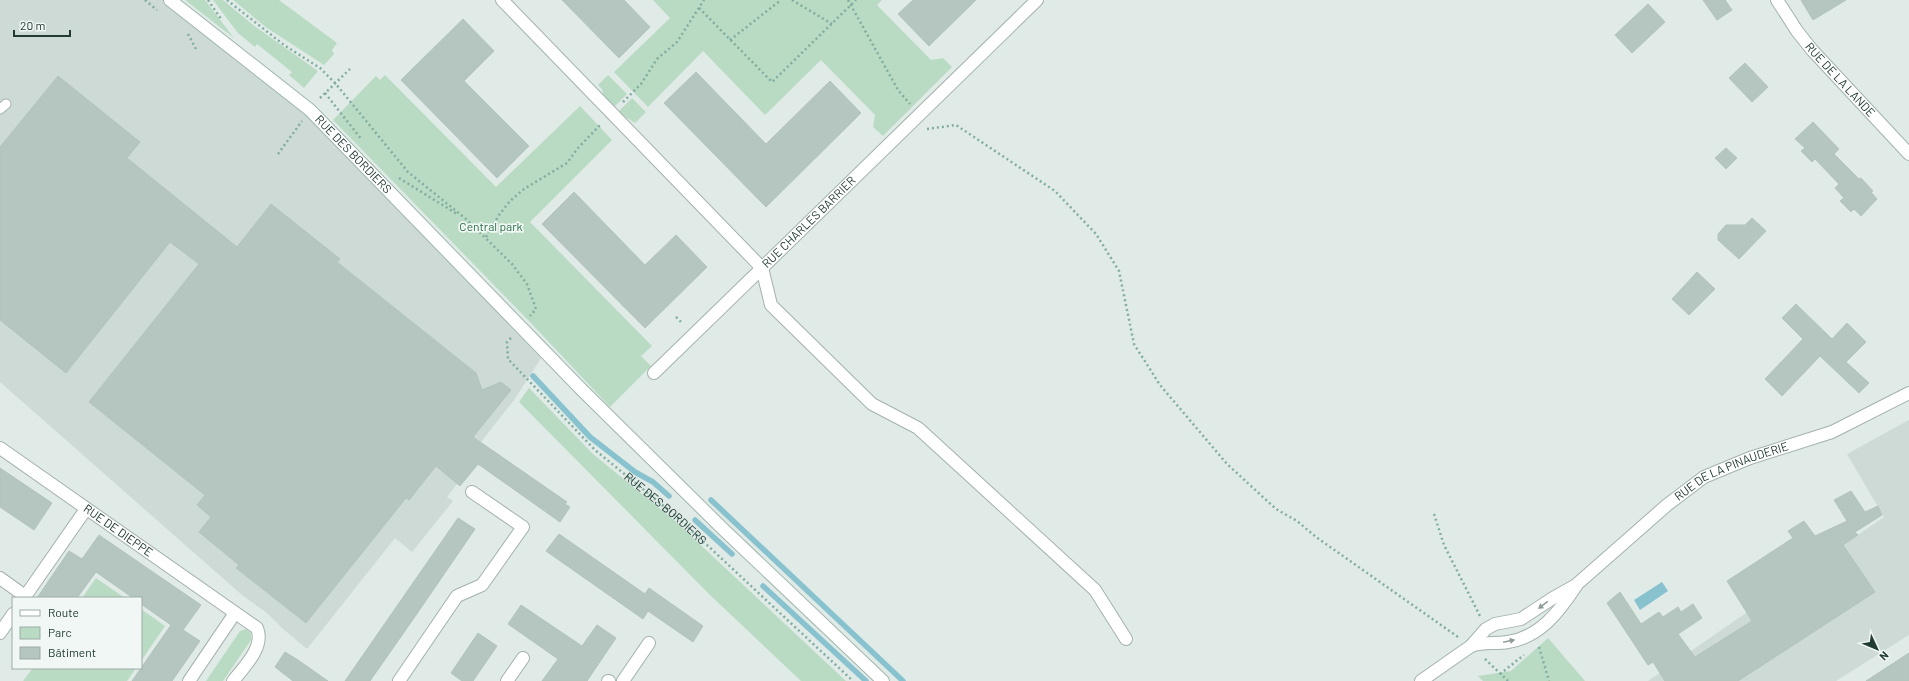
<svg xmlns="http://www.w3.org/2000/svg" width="1909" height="681" font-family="Barlow,sans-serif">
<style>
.built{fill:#cedad5}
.green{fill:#b9dbc3}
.water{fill:#88c2cf}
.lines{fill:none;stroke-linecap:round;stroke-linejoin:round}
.stream{stroke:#88c2cf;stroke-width:5.5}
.building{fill:#b5c5bf;stroke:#b2c4bd}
.lane-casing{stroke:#a3b2ad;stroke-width:11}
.street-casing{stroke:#a3b2ad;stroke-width:14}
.secondary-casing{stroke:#9fb6ae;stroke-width:14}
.path{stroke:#81ada1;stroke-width:2.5;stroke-dasharray:2 3;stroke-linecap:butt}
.lane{stroke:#fff;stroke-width:9}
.street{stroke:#fff;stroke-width:12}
.secondary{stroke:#fff;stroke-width:12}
.oneway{fill:#909c9a}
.labels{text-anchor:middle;stroke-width:3.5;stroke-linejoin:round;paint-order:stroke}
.street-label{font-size:12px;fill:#213a34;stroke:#f0f7f4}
.park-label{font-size:12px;fill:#2c7049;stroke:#f0f7f4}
</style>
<rect width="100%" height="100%" fill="#e0eae6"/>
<path class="built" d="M0,0h170l122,95 253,257 -31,48 -62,79 5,5 -10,13 6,4 -41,51 -17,-14 -88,111 -24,-20 -16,-16 -25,-18 -242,-213z
M1909,420v215l-73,46h-188l236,-164 -37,-63z"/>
<path class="green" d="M185,0h20l29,38z
M213,0h10l30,25 65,46 -14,17 -15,-13 3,-3 -35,-28 -2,3 -17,-14z
M233,0h46l58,43 -5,7 2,4 -10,11 -57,-37z
M653,0h229l-5,5 54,55 12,-2 9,9 -69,69 -10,-9 2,-12 -54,-55 -56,55 -62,-64 -55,56 -34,-35 56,-54z
M385,75l111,112 84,-81 32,34 -82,82 122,124 -11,10 10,10 -41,41 -80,-85 -197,-202 43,-44 4,4z
M608,75l19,19 -13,13 -10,-9 -2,-9 -4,-4z
M632,98l14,14 -11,11 -17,-11z
M529,388l64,66 82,67 171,160h-45l-91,-86 -191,-193z
M96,578l29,20h-43z
M141,609l24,17 -24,35z
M246,629l5,4v7l-28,41h-17l34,-50z
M1548,638l37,43h-102l-5,-5 33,-5z
M33,668h103l-9,13h-104z"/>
<path class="water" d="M1662,582l6,9 -28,19 -6,-10z"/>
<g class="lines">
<path class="stream" d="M533,376l57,61 45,35 18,10 16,14
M711,500l192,181
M695,520l37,34
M763,586l103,95"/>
</g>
<path class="building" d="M562,0h62l26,27 -31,31z
M913,0h63l-47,46 -31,-32z
M1703,0h22l7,10 -15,10z
M1801,0h45l-33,20z
M1648,4l17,18 -33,31 -17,-18z
M463,19l31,32 -30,30 65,65 -32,32 -96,-98z
M1745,63l23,24 -16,15 -23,-24z
M696,72l70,72 64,-63 31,32 -95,94 -102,-104z
M58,76l82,66 -13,16 110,89 34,-43 69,55 -3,3 139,111 6,17 19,-8 10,8 -38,47 94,65 -2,2 5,3 -10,15 -82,-58 -18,22 -24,-20 -27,34 -3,-2 -100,125 -70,-55 3,-3 -40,-33 12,-15 -14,-12 8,-10 -116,-93 110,-138 -29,-22 -104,131 -66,-53v-173z
M1813,122l26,27 -5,5 25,25 2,-1 12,13 -2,1 6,7 -16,17 -7,-7 -3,3 -11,-11 4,-3 -9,-10 4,-4 -24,-25 -3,3 -11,-11 4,-3 -10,-9z
M1726,148l11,10 -11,11 -11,-11z
M574,192l71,73 31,-30 31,32 -62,61 -103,-104z
M1752,218l14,13 -27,28 -21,-19v-6l8,-9h19z
M1697,272l18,17 -26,26 -17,-16z
M1796,304l36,35 15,-16 19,19 -20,20 23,21 -10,10 -39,-37 -38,40 -17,-17 38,-40 -21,-21z
M0,468l52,35 -18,27 -34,-23z
M1851,491l14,21 13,-6 4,9 -27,17 3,3 -15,10 32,47 -137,89h-73l-12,-19 -5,3 -41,-62 13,-11 21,32 18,-12 4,5 15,-10 3,5 12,-8 9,14 -24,16 17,23 57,-36 -25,-40 66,-43 -5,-7 16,-10 11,15 32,-15 -13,-21z
M458,518l17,11 -61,89 -44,63h-25z
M559,534l86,60 4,-6 54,38 -10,16 -45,-31 -5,8 -97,-68z
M99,535l102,70 -18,25 17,11 -28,40h-40l39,-56 -30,-21v-6h-8l-37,-26 -19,26h-40l32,-47 13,8z
M521,605l61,41 15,-21 19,13 -29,43h-45l16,-22 -50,-35z
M478,633l19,13 -24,35h-11l-11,-8z
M285,652l13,8 30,21h-35l-18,-14z
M1909,653v28h-43z"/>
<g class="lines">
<defs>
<path id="lane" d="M0,109l6,-5"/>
<g id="street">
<path id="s2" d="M502,0l260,268 275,-268"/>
<path id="s3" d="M1777,0l20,31 15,19 97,104"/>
<path d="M762,268l9,37 101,99 46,24 177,162 31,49"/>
<path d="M654,373l108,-105"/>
<path id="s4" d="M0,448l257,180c8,19 -13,39 -24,53"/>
<path d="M0,578l25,18"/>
<path d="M24,598l62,-89"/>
<path d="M0,633l13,-19"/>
<path d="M1471,646c12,-4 24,-2 37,-4 32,-5 51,-30 68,-56"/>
<path d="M189,681l46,-68"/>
<path d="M399,681l58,-85 25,-11 41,-58 -51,-35"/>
<path d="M507,681l16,-23"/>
<path d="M608,681h1"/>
<path d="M623,681l26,-38"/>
<path id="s5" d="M1421,681l50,-35 15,-17 9,-5 26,-5 32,-21 23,-13 91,-80 37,-28 46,-19 82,-26 77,-39"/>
</g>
<g id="secondary">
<path id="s6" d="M170,0l140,110 272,280 141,139 160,152"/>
</g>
</defs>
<use href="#lane" class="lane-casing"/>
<use href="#street" class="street-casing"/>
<use href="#secondary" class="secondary-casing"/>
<g class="path">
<path d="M145,0l12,10"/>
<path d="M208,0l13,19"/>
<path d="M227,0l57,45 36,23 15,15 73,89 58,47 46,45 15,20 9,25 -6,7"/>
<path d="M792,0l40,24"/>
<path d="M848,0l50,90 12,14"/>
<path d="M699,8l73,74 84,-82"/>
<path d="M188,34l9,17"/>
<path d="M730,40l51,-40"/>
<path d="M325,93l37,47"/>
<path d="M320,98l30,-29"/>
<path d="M623,102l18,-18 16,-25 20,-17 27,-42"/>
<path d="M927,129l29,-4 99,66 41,43 23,37 15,73 26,41 67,79 49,45 21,12 19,16 142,100"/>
<path d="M278,154l24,-33"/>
<path d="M399,178l58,36"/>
<path d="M486,237l13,-22 11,-14 14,-12 43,-26 11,-15 23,-24"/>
<path d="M676,317l7,7"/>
<path id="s1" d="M511,338l-4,4 1,17 87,91 82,67 176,164"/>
<path d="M1434,514l10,31 36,71"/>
<path d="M1539,647l10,34"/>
<path d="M1485,659l23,22"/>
<path d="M1500,674l24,-19"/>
</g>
<use href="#lane" class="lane"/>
<use href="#street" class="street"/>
<use href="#secondary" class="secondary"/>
</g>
<defs><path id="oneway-solid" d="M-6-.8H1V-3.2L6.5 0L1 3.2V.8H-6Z"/></defs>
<g class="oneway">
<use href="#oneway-solid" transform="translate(1543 605) rotate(143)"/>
<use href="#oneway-solid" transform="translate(1509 641) rotate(-12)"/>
</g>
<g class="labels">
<g class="street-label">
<text dy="4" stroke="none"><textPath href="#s3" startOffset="102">RUE DE LA LANDE</textPath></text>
<text dy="4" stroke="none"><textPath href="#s6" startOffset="240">RUE DES BORDIERS</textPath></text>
<text dy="4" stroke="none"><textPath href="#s2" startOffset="439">RUE CHARLES BARRIER</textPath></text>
<text dy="4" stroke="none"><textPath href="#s5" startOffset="380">RUE DE LA PINAUDERIE</textPath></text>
<text dy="4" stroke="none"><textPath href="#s1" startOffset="240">RUE DES BORDIERS</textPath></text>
<text dy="4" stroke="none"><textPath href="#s4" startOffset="144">RUE DE DIEPPE</textPath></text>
</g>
<g class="park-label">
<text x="491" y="231">Central park</text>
</g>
</g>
<rect x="12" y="597" width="130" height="72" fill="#f0f7f4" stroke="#9daba7"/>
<rect x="20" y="610" width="20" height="6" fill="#ffffff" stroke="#9daba7"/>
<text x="48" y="617" font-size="12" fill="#213a34">Route</text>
<rect x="20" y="627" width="20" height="12" fill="#b9dbc3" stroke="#9daba7"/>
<text x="48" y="637" font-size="12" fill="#213a34">Parc</text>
<rect x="20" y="647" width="20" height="12" fill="#b5c5bf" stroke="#9daba7"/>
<text x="48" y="657" font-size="12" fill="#213a34">Bâtiment</text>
<g transform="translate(1877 649) rotate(134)" stroke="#f0f7f4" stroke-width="3" paint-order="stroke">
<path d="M0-3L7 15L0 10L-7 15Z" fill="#213a34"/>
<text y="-6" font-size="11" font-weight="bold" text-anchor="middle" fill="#213a34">N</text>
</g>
<path d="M14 30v6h56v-6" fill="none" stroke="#213a34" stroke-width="2"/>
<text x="20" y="30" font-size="12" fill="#213a34" stroke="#f0f7f4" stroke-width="3" paint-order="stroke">20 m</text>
</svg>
